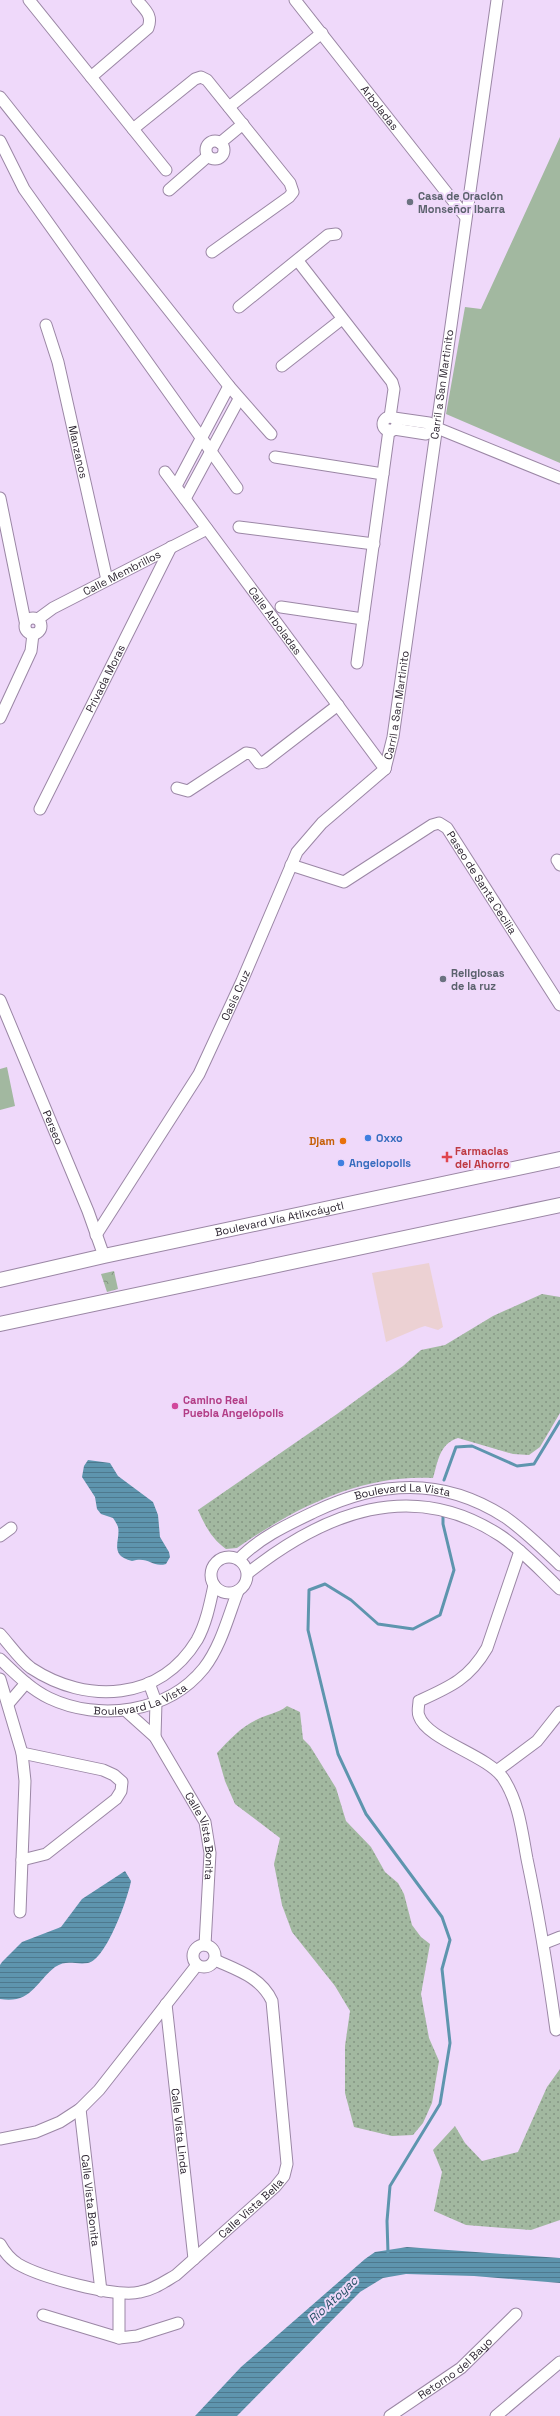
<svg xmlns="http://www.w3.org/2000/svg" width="560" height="2416" font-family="'Space Grotesk',sans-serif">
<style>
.commercial{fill:#ecd1d3}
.grass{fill:url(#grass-dots)}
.park{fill:url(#park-crowns)}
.garden{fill:#a2b8a0}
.water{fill:url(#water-rules)}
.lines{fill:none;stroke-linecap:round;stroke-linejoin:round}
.stream{stroke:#5e95ae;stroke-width:3}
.minor-casing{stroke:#9b87a5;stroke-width:13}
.major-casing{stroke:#9b87a5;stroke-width:16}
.minor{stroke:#fff;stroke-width:11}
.major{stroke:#fff;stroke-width:14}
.worship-dot{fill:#6b7280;stroke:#efd9fa;stroke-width:1.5}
.shop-dot{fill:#3f7fe0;stroke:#efd9fa;stroke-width:1.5}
.food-dot{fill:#e8710a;stroke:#efd9fa;stroke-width:1.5}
.health-dot{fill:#e0444e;stroke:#efd9fa;stroke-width:1.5}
.hotel-dot{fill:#d1479c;stroke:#efd9fa;stroke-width:1.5}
.labels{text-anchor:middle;stroke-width:4;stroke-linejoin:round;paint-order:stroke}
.street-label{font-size:11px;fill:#2d2531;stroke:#efd9fa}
.worship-label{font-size:11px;font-weight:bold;fill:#5b616d;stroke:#efd9fa;text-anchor:start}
.shop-label{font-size:11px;font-weight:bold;fill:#366cbe;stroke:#efd9fa;text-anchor:start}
.food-label{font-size:11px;font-weight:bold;fill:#c56008;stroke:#efd9fa;text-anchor:end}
.health-label{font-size:11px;font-weight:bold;fill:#be3a42;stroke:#efd9fa;text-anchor:start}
.hotel-label{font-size:11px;font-weight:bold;fill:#b23c85;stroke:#efd9fa;text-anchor:start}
.water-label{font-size:12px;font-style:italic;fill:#1d4b5e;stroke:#efd9fa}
</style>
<defs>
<pattern id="grass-dots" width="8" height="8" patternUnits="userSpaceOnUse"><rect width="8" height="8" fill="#a2b8a0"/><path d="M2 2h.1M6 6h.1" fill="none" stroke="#849583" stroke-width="1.8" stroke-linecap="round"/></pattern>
<pattern id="park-crowns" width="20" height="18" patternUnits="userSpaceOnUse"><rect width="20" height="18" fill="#a2b8a0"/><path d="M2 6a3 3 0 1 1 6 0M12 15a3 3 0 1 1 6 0" fill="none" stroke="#849583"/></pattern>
<pattern id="water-rules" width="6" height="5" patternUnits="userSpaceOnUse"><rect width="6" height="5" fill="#5e95ae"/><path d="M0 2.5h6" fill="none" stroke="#4e798e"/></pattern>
</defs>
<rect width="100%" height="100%" fill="#efd9fa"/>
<path class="commercial" d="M429,1263l14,64 -5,3 -13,-4 -6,2 -33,14 -14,-69z"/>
<path class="grass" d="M542,1294l18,3v116l-20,34 -11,8 -16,-1 -55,-16c-19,6 -20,24 -25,40 -73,-4 -138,30 -196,70l-11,1c-14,-10 -21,-23 -28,-39l139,-96 66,-48 18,-16 24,-5 48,-29z
M287,1706l13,6 3,27 7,7 26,42 10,33 25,26 14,25 13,11 6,11 8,31 9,12 9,7 -9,50 8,44 10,23 -7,42 -9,20 -10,12 -21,1 -38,-9 -9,-34v-47l5,-35 -15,-25 -43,-54 -10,-27 -8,-41 6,-26 -45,-34 -10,-23 -8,-28c11,-12 24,-26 39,-33 11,-6 21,-6 31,-14z
M560,2069v151l-29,10 -65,-5 -32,-14 8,-39 -9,-22 22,-24 10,17 17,18 36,-9 29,-65z"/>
<path class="park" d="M114,1271l4,18 -11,3 -6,-18z"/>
<path class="garden" d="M560,137v326l-114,-49 19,-107 16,2z
M7,1067l8,39 -15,4v-41z"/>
<path class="water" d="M88,1460l22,3 8,13 35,26 5,13 2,22 9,15 1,5 -4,7c-14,4 -17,-8 -34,-3 -24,-6 -11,-21 -14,-34 -1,-3 -3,-6 -5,-9l-12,-4 -4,-5 -2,-12 -13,-20 2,-11z
M125,1871l6,10c-3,17 -25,79 -43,82 -13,2 -21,-4 -33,4 -20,16 -24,37 -55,32v-34l2,-3 20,-20 39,-15 21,-28z
M407,2247l153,11v25l-86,-7 -68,-2 -23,4 -23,14 -123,124h-42l46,-49 124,-108 10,-7z"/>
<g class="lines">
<path class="stream" d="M444,1480l12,-33 16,-1 45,20 17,-2 26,-43
M388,2253l-1,-32 3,-35 50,-82 10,-61 -8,-74 8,-29 -8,-23 -76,-103 -28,-60 -30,-124 1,-40 16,-6 26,16 27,24 35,5 27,-14 14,-45 -11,-46v-11"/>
<defs>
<g id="minor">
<path d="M29,0l137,170"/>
<path id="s1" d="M295,0l170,216"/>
<path d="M91,77l57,-49c5,-13 -3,-18 -11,-28"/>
<path d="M0,97l229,289 42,48"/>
<path d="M229,107l93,-74"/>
<path d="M133,129l62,-50 6,-2 6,3 83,103 3,9 -4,5 -77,55"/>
<path d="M0,141l24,48 213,299"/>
<circle cx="215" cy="150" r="9"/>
<path d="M220,143l23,-19"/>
<path d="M169,190l39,-34"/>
<path d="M298,261l94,121 2,7 -4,28"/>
<path d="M239,307l89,-72 8,-1"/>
<path id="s2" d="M46,325l12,37 49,218"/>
<path d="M282,366l60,-47"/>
<circle cx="390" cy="424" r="7"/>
<path d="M394,418l35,5 8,5 123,50"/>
<path d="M394,429l32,5 11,-6"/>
<path d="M275,457l108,17"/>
<path id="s3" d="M165,472l220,297"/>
<path d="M176,486l53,-100"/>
<path d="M0,498l25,123"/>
<path d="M185,499l54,-100"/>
<path d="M239,527l135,17"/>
<path d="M281,607l82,12"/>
<circle cx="33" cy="626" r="8"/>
<path id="s4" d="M38,619l15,-11 154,-79"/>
<path d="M357,663l32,-233"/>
<path d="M0,718l31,-67 2,-17"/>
<path id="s5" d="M385,769l8,-32c34,-245 67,-491 104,-737"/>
<path d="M177,788l11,3 58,-38 6,1 7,9 5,-1 74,-57"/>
<path id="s6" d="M40,809l131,-262"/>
<path d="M557,860l3,5"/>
<path id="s7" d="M291,865l53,17 88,-57 7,-2 8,5 113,177"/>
<path id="s8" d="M0,1000l88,211 16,45"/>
<path id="s9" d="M96,1235l103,-161 43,-93 55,-129 25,-29 63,-54"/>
<path d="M0,1536l11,-8"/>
<path d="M520,1551l-33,97c-18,31 -37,39 -68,53 0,4 -2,11 0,15 8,24 68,39 84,62 16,24 19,54 24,81 12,57 21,113 29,171"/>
<circle cx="229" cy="1575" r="18"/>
<path id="s10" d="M239,1559c20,-21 48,-34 75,-47 65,-31 127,-36 191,5 20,14 37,31 55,48"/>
<path d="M248,1573c76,-60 164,-96 253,-37 22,15 40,35 59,53"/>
<path d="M0,1634c10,11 20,26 31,34 56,37 129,33 166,-28 9,-16 13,-36 17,-55"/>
<path id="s11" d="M0,1659c15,14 30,30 49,39 50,24 119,15 155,-30 17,-22 24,-51 34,-77"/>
<path d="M0,1679l22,74 3,28 -5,131"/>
<path d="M149,1683l7,19 -1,35"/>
<path d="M8,1704l18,-21"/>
<path id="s12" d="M126,1711l29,26 50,85 5,31 -5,92"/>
<path d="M22,1753l81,17 11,5 8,7 -1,9 -5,8 -70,55 -24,6"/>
<path d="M498,1770l39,-29 23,-29"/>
<path d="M545,1943l15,-6"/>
<circle cx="204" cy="1956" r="11"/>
<path id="s13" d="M166,2004l28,255"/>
<path id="s14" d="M80,2109l21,182"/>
<path d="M0,2139l36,-7 24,-10 20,-13 19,-19 98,-125"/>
<path id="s15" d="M0,2244c5,9 10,15 18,20 22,13 98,34 122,28 13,-2 24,-10 36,-17l99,-88 9,-11 3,-12 -15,-163c-11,-24 -35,-31 -57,-41"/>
<path d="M119,2294v44"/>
<path d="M43,2315l76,23 18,-2 41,-13"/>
<path id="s16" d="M390,2416l71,-48 55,-54"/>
<path d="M496,2416l64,-54"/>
</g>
<g id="major">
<path id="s17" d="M0,1280l104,-24 456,-97"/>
<path d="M0,1324l560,-119"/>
</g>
</defs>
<use href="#minor" class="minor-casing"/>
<use href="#major" class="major-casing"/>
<use href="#minor" class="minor"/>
<use href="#major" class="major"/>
</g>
<g class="worship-dot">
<circle cx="410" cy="202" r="4"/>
<circle cx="443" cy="979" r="4"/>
</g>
<g class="shop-dot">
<circle cx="368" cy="1138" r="4"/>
<circle cx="341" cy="1163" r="4"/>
</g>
<circle class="food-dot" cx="343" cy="1141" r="4"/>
<path class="health-dot" d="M445 1151h4v4h4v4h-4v4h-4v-4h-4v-4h4z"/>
<circle class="hotel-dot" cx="175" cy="1406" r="4"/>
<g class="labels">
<g class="street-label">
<text dy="4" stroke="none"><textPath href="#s1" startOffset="137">Arboladas</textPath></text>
<text dy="4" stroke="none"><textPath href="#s5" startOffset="389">Carril a San Martinito</textPath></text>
<text dy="4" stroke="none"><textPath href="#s2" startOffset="131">Manzanos</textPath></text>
<text dy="4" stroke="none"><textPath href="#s4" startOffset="96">Calle Membrillos</textPath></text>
<text dy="4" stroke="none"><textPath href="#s3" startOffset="185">Calle Arboladas</textPath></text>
<text dy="4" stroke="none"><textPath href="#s6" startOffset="146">Privada Moras</textPath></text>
<text dy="4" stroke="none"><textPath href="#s5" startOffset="65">Carril a San Martinito</textPath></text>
<text dy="4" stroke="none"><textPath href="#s7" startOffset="242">Paseo de Santa Cecilia</textPath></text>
<text dy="4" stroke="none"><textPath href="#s9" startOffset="278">Oasis Cruz</textPath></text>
<text dy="4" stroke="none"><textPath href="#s8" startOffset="138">Perseo</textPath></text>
<text dy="4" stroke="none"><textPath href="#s17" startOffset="286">Boulevard Vía Atlixcáyotl</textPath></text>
<text dy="4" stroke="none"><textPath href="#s10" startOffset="181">Boulevard La Vista</textPath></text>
<text dy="4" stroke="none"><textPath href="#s11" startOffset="158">Boulevard La Vista</textPath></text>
<text dy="4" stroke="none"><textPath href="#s12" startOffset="150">Calle Vista Bonita</textPath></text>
<text dy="4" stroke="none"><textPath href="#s13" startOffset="128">Calle Vista Linda</textPath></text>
<text dy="4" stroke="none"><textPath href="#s14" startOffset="92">Calle Vista Bonita</textPath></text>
<text dy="4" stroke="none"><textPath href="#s15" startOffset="294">Calle Vista Bella</textPath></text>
<text dy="4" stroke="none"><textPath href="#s16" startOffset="81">Retorno del Bayo</textPath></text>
</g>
<g class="worship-label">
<text x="418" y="200">Casa de Oración<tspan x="418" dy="13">Monseñor Ibarra</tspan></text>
<text x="451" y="977">Religiosas<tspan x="451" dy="13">de la ruz</tspan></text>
</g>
<g class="shop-label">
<text x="376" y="1142">Oxxo</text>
<text x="349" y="1167">Angelopolis</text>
</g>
<g class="food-label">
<text x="335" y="1145">Djam</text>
</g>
<g class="health-label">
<text x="455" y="1155">Farmacias<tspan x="455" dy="13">del Ahorro</tspan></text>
</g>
<g class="hotel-label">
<text x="183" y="1404">Camino Real<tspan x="183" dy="13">Puebla Angelópolis</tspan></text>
</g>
<g class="water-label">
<text transform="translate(333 2300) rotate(-43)" y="4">Río Atoyac</text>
</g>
</g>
</svg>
